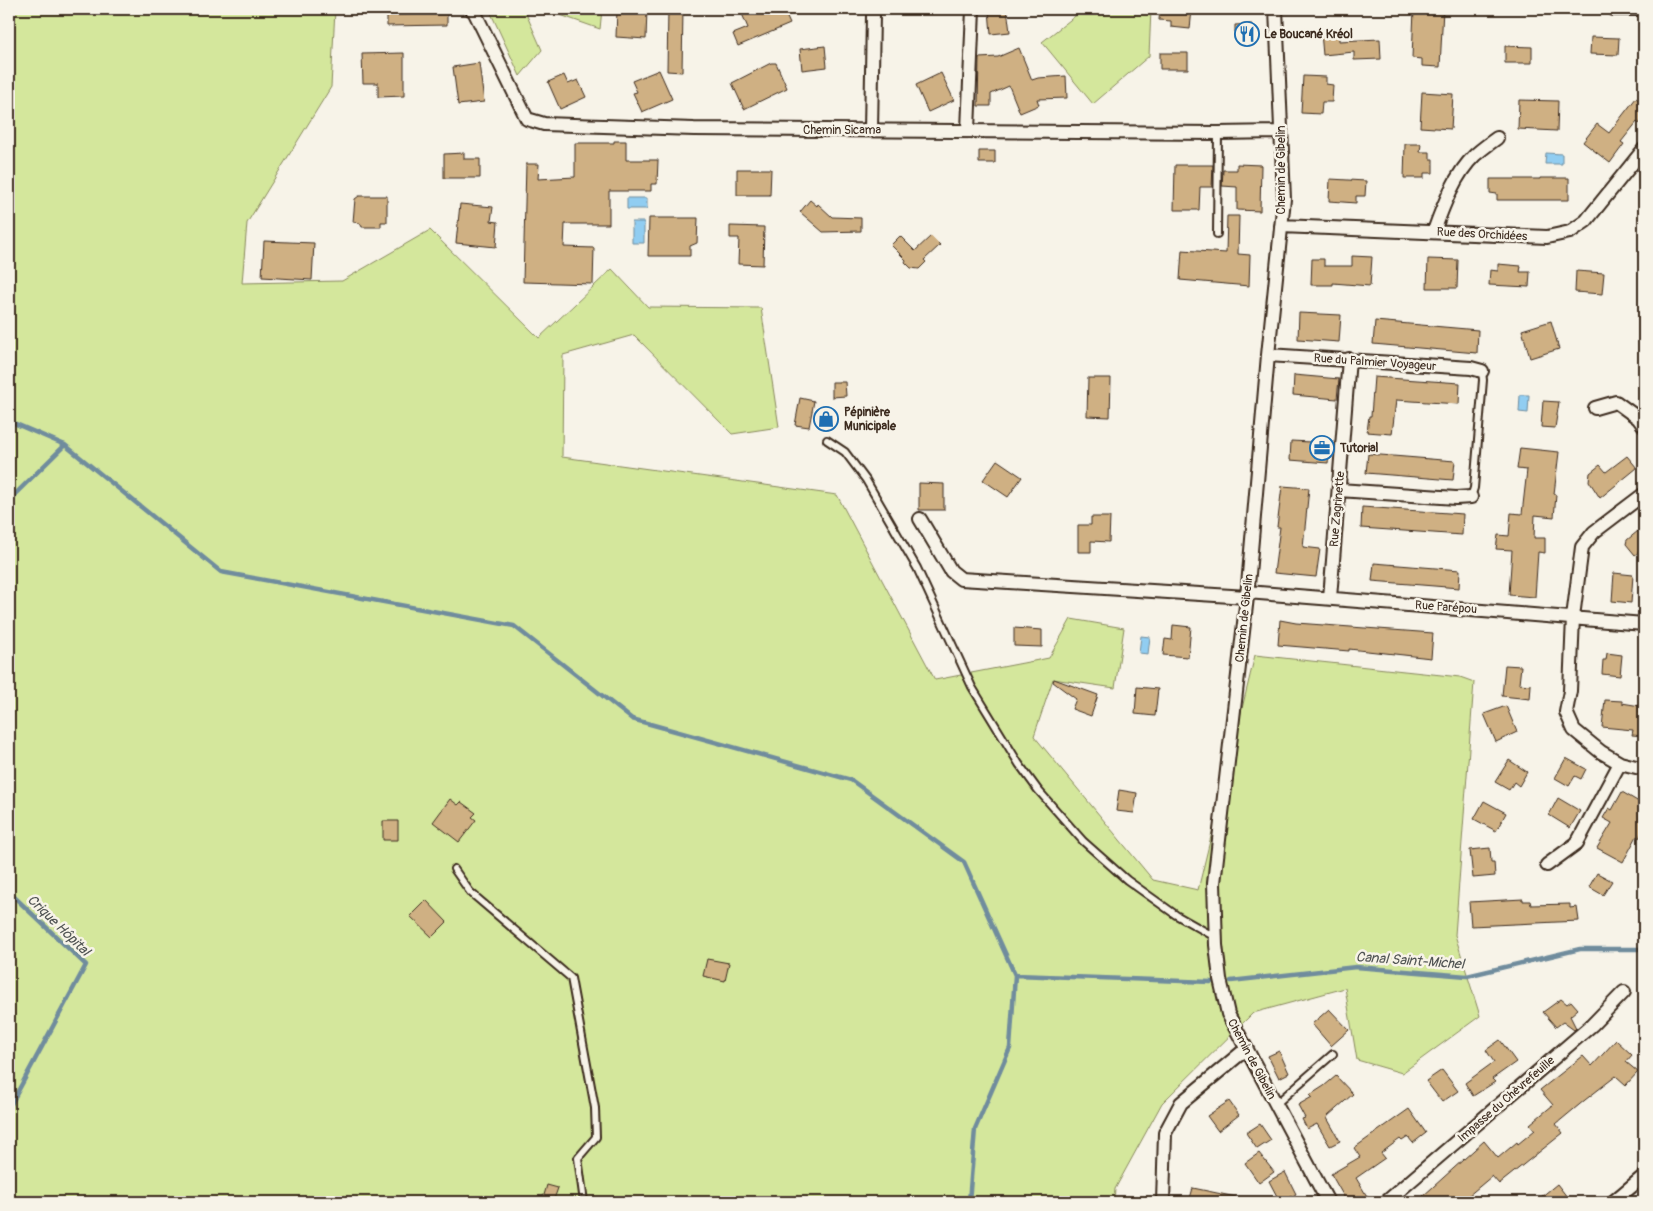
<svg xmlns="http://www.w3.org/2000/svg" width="1653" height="1211" font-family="Pangolin,sans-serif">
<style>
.green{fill:#d4e79c;stroke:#88885d}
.water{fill:#91cdf1;stroke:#6f8c9d}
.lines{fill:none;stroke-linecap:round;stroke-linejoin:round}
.stream{stroke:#6f8c9d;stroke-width:4.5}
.building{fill:#cfb083;stroke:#3b2a1e}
.service-casing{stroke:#3b2a1e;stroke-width:10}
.minor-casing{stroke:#3b2a1e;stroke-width:16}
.service{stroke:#f7f3e8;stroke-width:6}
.minor{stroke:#f7f3e8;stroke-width:12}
.labels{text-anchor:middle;stroke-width:5;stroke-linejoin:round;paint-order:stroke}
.poi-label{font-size:12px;font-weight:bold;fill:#3b2a1e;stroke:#f7f3e8;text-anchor:start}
.street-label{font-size:12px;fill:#3b2a1e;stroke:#f7f3e8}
.water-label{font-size:14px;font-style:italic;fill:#505353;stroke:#f7f3e8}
</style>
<rect width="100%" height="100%" fill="#f7f3e8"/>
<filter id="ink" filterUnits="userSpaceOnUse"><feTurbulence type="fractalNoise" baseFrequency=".02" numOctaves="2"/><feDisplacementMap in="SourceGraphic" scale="10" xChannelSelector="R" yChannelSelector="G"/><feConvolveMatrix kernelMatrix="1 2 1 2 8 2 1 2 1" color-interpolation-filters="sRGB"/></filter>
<g filter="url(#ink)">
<path class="green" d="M9,9h326l-4,78 -84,136 -5,60 100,-2 88,-51 109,108 73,-69 36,38 113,1 18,119 -47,7 -98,-99 -71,20 -1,102 275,38 98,185 114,-22 22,-39 53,9 -9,60 -62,-9 -19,57 119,144 45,10 57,-235 205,22 14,5 -19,253 25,81 -78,57 -45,-13 -12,-72 -92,25 -91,90 -47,86 -1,13h-1105z
M489,9h35l18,41 -22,26z
M543,9h59l-2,20z
M1084,9h67l-2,47 -56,48 -51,-62z"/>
<path class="water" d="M1546,153l16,1v10h-17z
M647,198v11h-20v-11z
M632,222h12v21h-12z
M1520,395h9l-1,18 -9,-1z
M1141,636l9,1 -2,17 -9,-1z"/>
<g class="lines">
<path class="stream" d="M9,421l56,24 -56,55
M65,445l156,127 293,54 118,93 219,61 113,82 51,113 -5,73 -35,81 -6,73
M9,892l77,73 -77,143
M1015,975l196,7
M1231,981l125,-14 111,9 113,-27h64"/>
</g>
<path class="building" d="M617,9h30l-1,30 -30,-2z
M668,9h15l-1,63 -15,-1z
M740,9h43l7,15 -52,22 -5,-12 15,-6z
M1007,9l3,23 -19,2 -2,-24z
M1160,9h32l-2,20 -19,-2v-6l-12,-1z
M1414,9h29l-3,58 -18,-1v-7l-10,-1z
M447,14v11l-60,1v-11z
M1252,24l1,14 -18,1v-14z
M1339,32v9l41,-2 1,20 -27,1v-8l-31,3 -2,-22z
M1591,37l28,1 -1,17 -28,-1z
M825,46l2,21 -25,3 -2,-21z
M1505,46l27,1v16h-27z
M1019,48l13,32 6,-2 28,-2 1,22 -30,1 2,6 -19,8 -11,-27 -18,8v12h-13l1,-48 19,-1z
M404,53v43l-26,1v-14h-15l-1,-29z
M1160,53h28v16h-28z
M479,63l5,39 -26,3 -5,-38z
M771,63h5l11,25 -43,21 -12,-26z
M659,70l13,29 -30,13 -9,-19 4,-1 -5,-11z
M941,73l13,27 -26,12 -12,-27z
M564,75l4,9 10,-4 8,17 -26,12 -12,-27z
M1303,76l23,1v7l7,1 -1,17h-10l-1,12 -20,-1z
M1422,92l31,2 -2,35 -31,-2z
M1636,98l8,6v13l-5,7 -2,-2 -16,20 3,2 -14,19 -27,-21 14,-18 12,9z
M1519,100l39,1 -1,30 -39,-2z
M614,141h12v19h32l-1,24h-6v7h-42v33h-44l-1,23 30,1 -1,36 -70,-2 3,-118h13l-1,15 37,-2v-34h39z
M1405,144h16l-1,8h10v7h3v14h-9v5h-20z
M979,151h16v12h-16z
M464,153v6h16v19h-36v-24z
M1237,164l24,1 -1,46 -23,-1v-23l-15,-1 1,-16h14z
M1175,165h38l-1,22h-12l-1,23h-25z
M737,169h34l-1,26h-33z
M1540,178h29v22h-72v-6l-7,-1v-14h50z
M1330,179l36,2 -1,15h-9v7l-27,-2z
M359,196h28v26h-6v5h-19l-2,-4 -7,-1 2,-23z
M810,200l7,6 1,-2 14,13 29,1v13l-38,1 -23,-20z
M460,204l33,3 -2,14 7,1 -2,25 -40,-4z
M1227,216h12l-1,38 12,1 -1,31 -69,-6 2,-30 44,3z
M649,218h49l-1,25 -7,3v10h-42z
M730,226l34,1 -1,38 -25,-1 1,-26h-9z
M900,236l15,15 16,-15 9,9 -16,15 2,2 -7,7 -8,-1 -6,-6 1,-2 -15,-15z
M264,241l50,2 -2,37 -50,-3z
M1352,256l20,1 -2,29 -37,-3v2h-22l1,-26h12v7h28z
M1428,259l30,1 -1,28h-30z
M1498,264l23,2 -1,6h10l-1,15 -40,-2 1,-15 8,1z
M1576,271l28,2 -2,21 -27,-2z
M1299,313l42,2 -2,27 -41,-3z
M1375,321l103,9 -1,23 -104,-9z
M1551,321l8,28 -29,9 -8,-28z
M1294,375l45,4 -2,20 -44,-4z
M1374,377l86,6 -1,21 -63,-4 -4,34 -25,-2 2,-16h2z
M1088,378h23l-1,39 -23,-1z
M832,382h13l1,14 -14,1z
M800,398l14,3 -5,26 -14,-2z
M1543,401l16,1 -4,26 -14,-1z
M1291,441l39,2 -2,20 -38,-3z
M1520,448l39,4 -5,42 2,1 -2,22 -19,-2 -1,23h11v15l-7,-1 -3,45 -26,-2 3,-45 -16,-1 2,-14 11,1 2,-23 11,1 5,-44 -10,-1z
M1368,454l87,7 -2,19 -87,-7z
M1627,456l10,12 -37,30 -11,-17 1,-8 10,-8 6,7z
M997,460l25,17 -14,20 -25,-17z
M919,483l25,1v26h-25z
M1282,486l27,2 -6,59 17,2 -4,28 -42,-4 6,-46h-3z
M1362,507l101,7 -1,21 -101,-7z
M1091,517h19l-1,25 -18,-1v11h-13v-27h13z
M1638,531l6,8v9l-9,7 -9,-11 1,-4z
M1374,563l86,7 -1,18 -87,-7z
M1614,573l19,2 -2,28 -19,-2z
M1280,620l16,3 137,10 -2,25 -82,-9v2l-71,-6z
M1173,625l18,2 -3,30 -25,-2 2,-16 7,1z
M1014,628l28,2v17l-28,-1z
M1607,653l15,2 -2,21 -18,-2 1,-14h3z
M1505,665l16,1 -2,18 12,1 -1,14 -28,-3z
M1054,679l44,16 -7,21 -19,-7 4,-10 -23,-17z
M1137,687l21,2 -3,27 -20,-2z
M1605,700l17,1v2l18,3 -1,7 5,1v22l-12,-1 1,-5 -31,-3z
M1506,706l11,26 -21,10 -12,-28z
M1566,758l20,11 -5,10 -6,-3 -6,10 -14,-8z
M1509,760l18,12 -8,14 -5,-4 -5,8 -14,-8z
M1119,790l18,3 -3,20 -18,-2z
M1622,792l22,13v23l-5,10 -2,-2 -14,26 -26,-14 15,-25 -9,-5 6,-10 3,2z
M1558,798l22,13 -10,17 -21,-13z
M450,799l8,6 3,-3 15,11 -4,4 4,3 -17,22 -26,-20z
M1484,801l22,12 -10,18 -22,-12z
M383,821h15v19h-15z
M1490,848l1,14h3l1,14 -22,2 -3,-28z
M1597,873l15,8 -9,14 -14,-8z
M1523,899v2h7l1,4 39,-1v4l7,-1 2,14 -108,5 -2,-24z
M426,900l21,22 -15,15 -22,-21z
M707,959l22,4 -4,18 -22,-5z
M1561,999l6,5 4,-3 7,8 -8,7 6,12 -2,2 -11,-8 -7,5 -13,-15z
M1329,1009l20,21 -18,16 -19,-22z
M1500,1040l16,22 -24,17 3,3 -22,14 -8,-13 29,-21 -8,-12z
M1616,1040l16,15 -6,7 12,10 -12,13 -10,-9 -31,24 -29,24 7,9 -64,51 -7,-8 -31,26h-32l-6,-6 61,-55 14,17 19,-16 1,2 17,-14 -5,-6 23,-19 -13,-15 43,-34 9,10z
M1279,1051l10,22 -10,5 -11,-22z
M1442,1070l16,21 -16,11 -16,-21z
M1336,1076l17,18 -25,22 -1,2 13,23 -10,5 -13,-22 -10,5 -5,-10 3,-1 -7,-13 14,-8 -2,-2 14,-9z
M1229,1101l10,14 -21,16 -11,-15z
M1409,1109l17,24 -13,10 -5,-6 -6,4 -2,-2 -19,14 4,5 -29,20 12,20 -7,4h-14l-16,-28 29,-17 -6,-9z
M1260,1124l11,16 -14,9 -11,-16z
M1259,1153l15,19 -15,11 -14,-20z
M1285,1172l11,22 -16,8 -11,-21z
M1557,1184l14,18h-36z
M547,1185l11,3 -5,14h-11z
M1193,1188l43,9 -1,5h-46z"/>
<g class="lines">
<defs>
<path id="service" d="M1217,234l1,-101
M827,440l18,12 21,28 51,88 55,119 47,77 19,26 45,51 44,39 49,35 39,22
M1471,497l3,-9 9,-108 -1,-9
M454,869l16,23 101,86 24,130 1,29 -18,21 6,44
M1276,1104l57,-50"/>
<path id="minor" d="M471,9l3,2 53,108 17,5 150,5 524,4 63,-1
M1276,9l8,190 -16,156 -21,242 -33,286 2,62 4,34 8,35 100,188
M1614,9h30
M871,130l2,-115
M968,130l5,-121
M1281,226l266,11 23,-5 16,-11 58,-72
M1434,231c9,-25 21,-57 41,-76 7,-6 15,-12 22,-17
M1268,355l203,13 11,3
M1595,408l21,-6 22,16 6,8
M1339,490l117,8 15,-1
M1644,494l-50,38 -12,15 -9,70 -3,74 -4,21 8,18 27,22 19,11 24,6
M920,519l31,52 10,8 286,18
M1247,592l397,32
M1330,598l19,-239
M1547,865l30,-22 43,-80
M1163,1202l2,-69 16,-30 65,-54
M1386,1202l206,-177 32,-33
M1613,1202l31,-26"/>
</defs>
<use href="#service" class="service-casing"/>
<use href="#minor" class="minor-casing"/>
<use href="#service" class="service"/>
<use href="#minor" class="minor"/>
</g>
</g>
<defs>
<symbol id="restaurant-ring" viewBox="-11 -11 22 22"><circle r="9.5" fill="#f7f3e8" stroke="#1f6fb2" stroke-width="1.5"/><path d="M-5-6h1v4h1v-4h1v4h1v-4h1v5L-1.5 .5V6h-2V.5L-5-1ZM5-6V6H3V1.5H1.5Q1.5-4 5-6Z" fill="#1f6fb2"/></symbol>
<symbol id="shop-ring" viewBox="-11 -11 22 22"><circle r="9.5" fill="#f7f3e8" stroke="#1f6fb2" stroke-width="1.5"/><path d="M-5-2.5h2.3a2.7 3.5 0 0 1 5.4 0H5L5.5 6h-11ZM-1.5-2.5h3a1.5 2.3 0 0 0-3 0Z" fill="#1f6fb2"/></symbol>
<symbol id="office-ring" viewBox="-11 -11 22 22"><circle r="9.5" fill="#f7f3e8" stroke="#1f6fb2" stroke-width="1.5"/><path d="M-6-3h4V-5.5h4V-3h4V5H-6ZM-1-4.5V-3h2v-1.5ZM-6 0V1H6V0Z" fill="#1f6fb2"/></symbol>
</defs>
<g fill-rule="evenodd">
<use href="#restaurant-ring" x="1233" y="20" width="28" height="28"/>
<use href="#shop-ring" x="812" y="405" width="28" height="28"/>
<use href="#office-ring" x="1308" y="434" width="28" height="28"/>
</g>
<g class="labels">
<g class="poi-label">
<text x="1264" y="38">Le Boucané Kréol</text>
<text x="844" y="416">Pépinière<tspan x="844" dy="14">Municipale</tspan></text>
<text x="1340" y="452">Tutorial</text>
</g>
<g class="street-label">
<text x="842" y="134">Chemin Sicama</text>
<text transform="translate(1281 170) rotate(-90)" y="4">Chemin de Gibelin</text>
<text transform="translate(1482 234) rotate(3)" y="4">Rue des Orchidées</text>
<text transform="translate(1375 362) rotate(4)" y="4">Rue du Palmier Voyageur</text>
<text transform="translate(1337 509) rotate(-85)" y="4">Rue Zagrinette</text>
<text transform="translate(1446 607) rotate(4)" y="4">Rue Parépou</text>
<text transform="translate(1244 618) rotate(-84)" y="4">Chemin de Gibelin</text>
<text transform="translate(1252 1059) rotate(62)" y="4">Chemin de Gibelin</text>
<text transform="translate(1506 1099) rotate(-41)" y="4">Impasse du Chèvrefeuille</text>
</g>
<g class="water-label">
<text transform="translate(59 925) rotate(44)" y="5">Crique Hôpital</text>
<text transform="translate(1410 960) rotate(4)" y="5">Canal Saint-Michel</text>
</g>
</g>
<rect width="1653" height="1211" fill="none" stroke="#f7f3e8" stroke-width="30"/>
<rect x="15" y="15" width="1623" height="1181" fill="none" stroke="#3b2a1e" stroke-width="2" filter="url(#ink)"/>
</svg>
